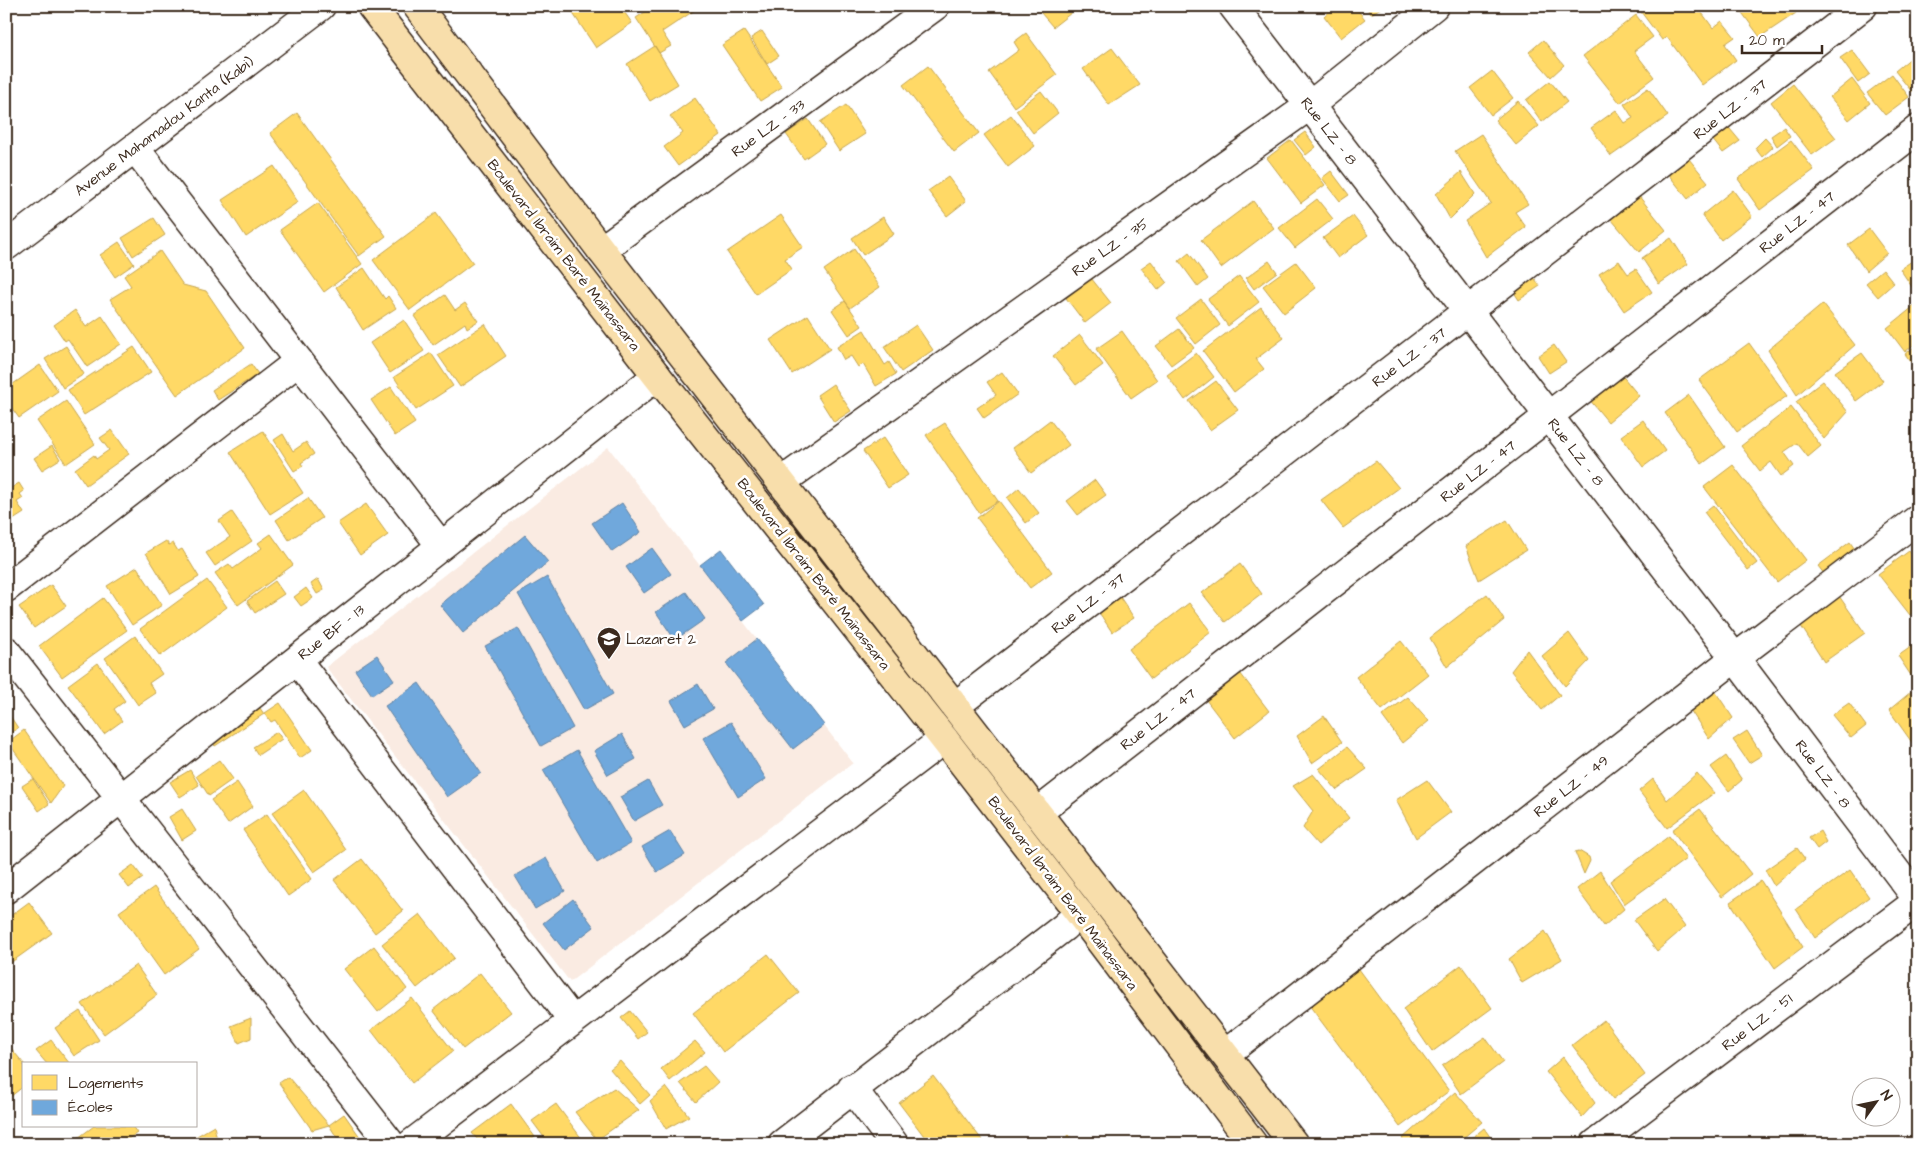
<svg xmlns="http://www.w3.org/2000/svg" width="1924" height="1150" font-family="'Architects Daughter',sans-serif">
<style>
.built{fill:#faebe2}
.homes{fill:#ffd966;stroke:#c4a450}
.schools{fill:#6fa8dc;stroke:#5f82a3}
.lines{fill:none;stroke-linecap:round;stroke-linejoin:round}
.minor-casing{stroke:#3b2a1e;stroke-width:31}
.major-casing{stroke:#3b2a1e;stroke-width:31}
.minor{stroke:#fff;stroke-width:28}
.major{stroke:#f8deab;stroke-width:28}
.labels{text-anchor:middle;stroke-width:5;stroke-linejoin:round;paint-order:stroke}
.street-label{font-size:15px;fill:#3b2a1e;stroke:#fff}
.poi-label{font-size:15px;fill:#3b2a1e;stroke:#fff;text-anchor:start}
</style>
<rect width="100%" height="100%" fill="#fff"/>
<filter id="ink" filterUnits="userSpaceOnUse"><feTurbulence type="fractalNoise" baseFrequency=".02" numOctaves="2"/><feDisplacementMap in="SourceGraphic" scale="10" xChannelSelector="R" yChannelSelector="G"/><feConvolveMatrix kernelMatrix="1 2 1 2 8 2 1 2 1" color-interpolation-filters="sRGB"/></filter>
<g filter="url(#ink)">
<path class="built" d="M608,447l245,316 -283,219 -244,-315z"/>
<path class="homes" d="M568,6h52l12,17 -36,25z
M654,6h47l-39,26 9,14 -12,7 -23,-35z
M1035,6h45l-27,21z
M1335,6h19l11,13 -24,19 -17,-22z
M1365,6h19l-13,8z
M1648,6h49l16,22 9,-7 13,16 -10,7 11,16 -34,25 -35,-48 -5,3 -21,-28z
M1737,6h54l5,7 -36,24z
M1906,6h12v4l-6,4z
M1636,15l17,22 -19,14 20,26 -34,26 -37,-47z
M744,31l38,56 -22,14 -38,-56z
M762,31l17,25 -12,8 -16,-26z
M1026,33l31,42 -43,32 -25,-35 30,-22 -5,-8z
M1543,40l21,25 -13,12 -22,-25z
M655,46l23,38 -28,17 -23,-37z
M1112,48l28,37 -31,20 -26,-36z
M1852,50l18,24 -12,9 -18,-25z
M1918,52v35l-6,5 -17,-21z
M928,66l51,67 -25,19 -51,-67z
M1492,71l21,27 -22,17 -21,-27z
M1892,74l17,23 -24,18 -18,-22z
M1852,79l18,24 -21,17 -19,-23z
M1550,81l17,21 -25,20 -16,-22z
M1793,84l43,54 -24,17 -41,-53z
M1648,88l20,28 -57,40 -20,-28 25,-18 9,13 8,-5 -9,-14z
M1041,91l17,22 -25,20 -17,-23z
M695,98l26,37 -43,31 -14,-19 19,-14 -13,-17z
M1518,101l21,25 -23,19 -21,-25z
M846,105l19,29 -26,17 -19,-29z
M297,113l89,123 -27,20 -89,-123z
M1011,115l24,31 -27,21 -24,-32z
M808,119l17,25 -21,15 -18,-25z
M1725,123l15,18 -17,12 -14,-18z
M1784,127l6,9 -13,10 -6,-10z
M1305,132l11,15 -10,8 -12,-15z
M1481,134l47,70 -13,8 11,15 -40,30 -21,-36 26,-18 -36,-52z
M1765,138l8,9 -11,10 -7,-9z
M1291,140l34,45 -24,18 -34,-45z
M1791,140l23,30 -54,40 -22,-31z
M1684,153l24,29 -20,17 -24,-30z
M274,166l24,36 -52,35 -24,-37z
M1331,171l18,24 -9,6 -18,-23z
M1461,172l14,22 -25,25 -14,-25z
M948,177l18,24 -19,15 -19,-25z
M1634,190l32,40 -27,22 -33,-39z
M1733,190l19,26 -31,24 -19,-25z
M1317,199l16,20 -38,29 -16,-20z
M1253,201l21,27 -53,40 -20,-28z
M318,203l44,61 -38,28 -44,-62z
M436,213l37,50 -63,47 -37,-50z
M781,215l22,32 -18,12 7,10 -36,25 -29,-42z
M1353,216l15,19 -30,23 -15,-20z
M883,217l11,17 -31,21 -11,-17z
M154,218l11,17 -32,21 -11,-18z
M1869,229l18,24 -21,18 -18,-26z
M1671,238l17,26 -29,20 -17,-26z
M119,242l15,22 -19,13 -15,-22z
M854,249l26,38 -30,21 -26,-38z
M160,251l23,34 23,6 39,57 -68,47 -67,-96 21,-13 -7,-10z
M1189,253l19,26 -10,8 -19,-26z
M1915,259l3,5v32l-18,-27z
M1151,261l16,21 -9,8 -17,-22z
M1269,261l8,11 -23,17 -8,-11z
M1619,261l9,13 8,-5 16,23 -28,19 -25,-37z
M1296,262l20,26 -32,25 -21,-27z
M364,268l21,31 3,-3 8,12 -33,22 -27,-43z
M1883,269l11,14 -16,14 -12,-14z
M1530,272l10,14 -21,14 -9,-14z
M1239,276l20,26 -31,24 -20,-27z
M1091,278l20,25 -26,20 -19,-25z
M445,295l10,15 10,-7 13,18 -11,7 -2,-5 -32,22 -19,-29z
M1201,299l19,26 -24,19 -20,-26z
M845,301l17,25 -13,9 -17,-25z
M1918,303v38l-13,11 -18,-24z
M1823,304l32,41 -58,50 -29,-45z
M1261,307l23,31 -28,21 8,10 -30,23 -31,-41z
M75,310l11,17 16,-11 19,28 -34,23 -19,-28 -3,2 -11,-16z
M808,315l22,34 -38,25 -22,-34z
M404,320l20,31 -34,22 -20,-30z
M485,324l21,32 -46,31 -22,-32z
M916,325l17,25 -32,22 -17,-25z
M1179,329l15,19 -23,17 -15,-19z
M864,330l21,35 4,-3 7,12 -20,12 -13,-22 -5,3 -7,-11 -7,4 -7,-13z
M1122,331l35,49 -26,18 -35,-49z
M1080,335l23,30 -27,20 -23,-29z
M1749,343l38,53 -50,36 -38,-52z
M1918,344v27l-13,-17z
M1554,345l12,17 -17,11 -11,-17z
M66,346l18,28 -21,14 -18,-29z
M134,347l17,25 -67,43 -16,-25z
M431,353l22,33 -37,24 -22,-33z
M1196,353l18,24 -29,23 -18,-25z
M1862,353l21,28 -27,20 -21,-29z
M251,364l7,10 -40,26 -6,-10z
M40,365l18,26 -39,27 -13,-18v-11z
M1002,372l16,22 -34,24 -7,-10 19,-13 -9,-13z
M1620,373l19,23 -31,26 -19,-23z
M1216,381l22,29 -28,20 -21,-29z
M1823,381l25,31 -24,27 -28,-37z
M833,384l18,27 -17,11 -17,-27z
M391,387l24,36 -20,13 -24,-36z
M1689,395l36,52 -23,17 -37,-51z
M66,401l29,43 -29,20 -29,-43z
M1791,407l30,39 -13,11 -11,-14 -13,9 10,14 -13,10 -10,-14 -11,9 -19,-25z
M1050,420l19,25 -38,28 -18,-25z
M1643,420l22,31 -22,16 -22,-31z
M945,423l53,78 -19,12 -53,-78z
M112,430l17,24 -43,31 -11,-16 19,-14 2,4 13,-9 -9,-12z
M263,431l40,62 -33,21 -40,-62z
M283,434l10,17 13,-9 8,12 -13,9 2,3 -9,5 -20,-31z
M883,438l25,37 -20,13 -25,-37z
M52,446l8,13 -18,11 -8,-12z
M1376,461l23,27 -56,40 -22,-28z
M1733,465l73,95 -29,22 -73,-95z
M1095,480l11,15 -28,20 -11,-14z
M19,483l5,8 -4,3 3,4 -6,4 7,11 -11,7 -7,-9v-20z
M1019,488l20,25 -13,10 -19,-25z
M308,498l14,20 -33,22 -13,-20z
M999,501l53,71 -22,16 -53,-70z
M366,504l22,31 -28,20 -22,-32z
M1713,505l44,58 -9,7 -44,-58z
M232,512l20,29 -37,25 -9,-13 24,-16 -11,-16z
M1507,520l19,30 -47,30 -13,-34z
M271,534l22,31 -55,40 -23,-32 14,-9 4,5 29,-21 -4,-5z
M166,541l3,4 4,-2 5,8 4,-2 17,28 -28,17 -25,-41z
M1850,542l6,9 -31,24 -7,-9z
M1909,551l9,12v46l-8,6 -32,-41z
M1240,564l22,30 -37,28 -23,-29z
M137,567l25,38 -30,20 -25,-39z
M318,579l6,11 -7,4 -6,-10z
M207,580l20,27 -67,49 -20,-27z
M275,581l9,13 -29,19 -8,-12z
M51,585l15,21 -32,22 -15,-21z
M306,588l7,10 -12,8 -7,-9z
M1114,588l20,30 -22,14 -20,-30z
M1487,594l17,26 -57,47 -17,-29z
M1839,596l26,37 -41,29 -25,-39z
M103,598l24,32 -65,47 -23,-31z
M1189,603l22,29 -60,47 -22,-30z
M1569,633l20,28 -24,25 -23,-30z
M135,636l27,38 -13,9 7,10 -18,12 -33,-47z
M1401,641l27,33 -46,36 -26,-33z
M1918,642v40l-2,1 -18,-27z
M1527,650l33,45 -18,15 -31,-39z
M98,663l27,38 -11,8 8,12 -18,13 -36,-49z
M1237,669l32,42 -34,27 -32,-42z
M1713,688l20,30 -24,21 -20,-31z
M1912,691l6,7v53l-29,-41z
M1408,697l21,24 -27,22 -20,-27z
M253,698l11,16 -49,32 -11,-16z
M280,703l32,47 -12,8 -25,-38 -4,2 -6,-9z
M1849,703l17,23 -15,12 -19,-23z
M6,710l12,18 -12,8z
M1324,716l18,26 -30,21 -15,-27z
M24,730l39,56 -12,17 -43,-61z
M1747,731l15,24 -13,8 -16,-23z
M277,732l5,7 -24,16 -5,-8z
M1347,747l20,22 -30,21 -18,-21z
M6,748l7,10 -7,4z
M1726,756l16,24 -13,11 -18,-24z
M219,760l14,19 -24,17 -13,-20z
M190,770l9,15 -19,12 -10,-15z
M1697,773l17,20 -47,35 -28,-37 14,-12 14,21z
M1313,774l36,44 -31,27 -15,-17 10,-17 -20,-25z
M33,779l16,25 -10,7 -17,-25z
M1427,780l24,32 -35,26 -20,-38z
M237,782l16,24 -25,18 -17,-24z
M304,790l42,60 -32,22 -42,-59z
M182,809l14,22 -14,9 -13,-23z
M1700,809l51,65 -29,23 -50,-67z
M267,814l45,65 -24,17 -45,-66z
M1820,831l6,11 -9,7 -8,-11z
M1669,836l17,23 -62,45 -14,-23z
M1797,848l8,11 -31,27 -9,-16z
M1579,851l10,6 1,4 -6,13 -9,-22z
M362,859l41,52 -28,22 -41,-53z
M133,865l10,13 -14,10 -10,-13z
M1850,870l19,27 -54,41 -19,-29z
M1600,871l24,38 -20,17 -27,-37z
M1761,881l42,66 -28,21 -45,-66z
M154,887l45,62 -35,26 -45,-63z
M1664,899l21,28 -28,24 -23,-31z
M29,902l23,31 -46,33v-47z
M420,914l34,44 -37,30 -35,-44z
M1545,931l17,28 -40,24 -13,-24z
M374,946l33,43 -29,23 -34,-43z
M768,954l31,39 -76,59 -30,-39z
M136,965l21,30 -53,39 -22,-30z
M1356,965l93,126 -49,36 -91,-122z
M1461,965l31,43 -60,44 -29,-43z
M480,973l31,39 -48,37 -30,-39z
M412,998l41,53 -41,32 -41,-53z
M80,1011l19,29 -25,16 -19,-28z
M630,1011l17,21 -9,7 -17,-21z
M251,1018v20l-12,5 -8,-17z
M1604,1020l41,55 -32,24 -41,-54z
M1485,1037l18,25 -42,32 -19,-28z
M51,1040l19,24h-23l-11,-13z
M695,1041l10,11 -35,29 -9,-12z
M6,1042l18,22v22l-18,14z
M1563,1057l32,46 -13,14 -36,-45z
M620,1061l30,34 -10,9 -30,-35z
M704,1066l14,16 -22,20 -16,-19z
M933,1076l49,64 -5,4h-47l-31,-41z
M288,1077l41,48 -17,5 -33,-47z
M666,1087l23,29 -23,13 -16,-28z
M614,1088l25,22 -42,30 -22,-28z
M1455,1092l27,30 -26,22h-50l-4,-5z
M511,1104l24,33 -9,7h-45l-9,-11z
M556,1104l26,35 -6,5h-27l-17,-23z
M344,1114l21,30h-24l-12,-19z
M94,1126h38l5,7 -16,11h-39l-4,-6z
M214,1126l4,18h-33v-1z
M1484,1128l11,16h-30z
M1069,1135l6,9h-17z"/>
<path class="schools" d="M622,503l19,29 -29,20 -20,-29z
M525,535l23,27 -85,71 -23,-28z
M652,548l19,26 -27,19 -18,-26z
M721,549l43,56 -21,16 -43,-56z
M547,577l66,117 -29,16 -66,-116z
M686,592l19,27 -30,21 -19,-28z
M518,628l55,100 -32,18 -56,-100z
M757,639l67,86 -31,24 -67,-86z
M377,655l17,25 -22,15 -17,-25z
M419,683l62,90 -34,24 -62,-91z
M698,684l15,25 -28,16 -14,-24z
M731,722l35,57 -28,18 -35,-59z
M622,734l14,25 -28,16 -14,-24z
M577,750l54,93 -34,20 -54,-93z
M648,781l14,24 -28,16 -14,-24z
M670,831l15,24 -28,17 -15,-25z
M546,858l19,33 -30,18 -20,-33z
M573,899l21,28 -30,23 -21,-27z"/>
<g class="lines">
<defs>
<path id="minor" d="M1233,6l502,652 183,242
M135,148l306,398
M6,246l315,-240
M601,250l334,-244
M781,482l528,-376 125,-100
M6,588l293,-227
M6,651l385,493
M297,660l275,360
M955,706l908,-700
M1037,813l881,-684
M6,889l651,-513
M1225,1054l510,-396 183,-139
M852,1088l42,56
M411,1144l533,-405
M782,1144l282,-217 15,-14
M1595,1144l323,-243"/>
<path id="major" d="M371,6l286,370 287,363 135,174 174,231
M417,6l184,244 693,894"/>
</defs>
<use href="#minor" class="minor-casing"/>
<use href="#major" class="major-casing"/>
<use href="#minor" class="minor"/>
<use href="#major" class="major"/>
</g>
</g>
<defs>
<symbol id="school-pin" viewBox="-11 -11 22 30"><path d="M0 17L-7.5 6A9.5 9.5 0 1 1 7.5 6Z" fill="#3b2a1e" stroke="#fff"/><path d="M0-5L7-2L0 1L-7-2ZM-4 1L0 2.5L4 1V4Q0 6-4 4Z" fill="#fff"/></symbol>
</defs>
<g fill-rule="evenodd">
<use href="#school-pin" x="595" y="625" width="28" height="38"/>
</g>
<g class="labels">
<g class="street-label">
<text transform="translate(1730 109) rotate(-38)" y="5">Rue LZ - 37</text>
<text transform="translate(164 126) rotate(-37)" y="5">Avenue Mahamadou Kanta (Kabi)</text>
<text transform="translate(768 128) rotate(-36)" y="5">Rue LZ - 33</text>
<text transform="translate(1329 131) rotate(52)" y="5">Rue LZ - 8</text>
<text transform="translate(1797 222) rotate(-38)" y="5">Rue LZ - 47</text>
<text transform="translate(1110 247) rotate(-35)" y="5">Rue LZ - 35</text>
<text transform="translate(564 255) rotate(52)" y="5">Boulevard Ibraim Baré Maïnassara</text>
<text transform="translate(1409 357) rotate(-37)" y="5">Rue LZ - 37</text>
<text transform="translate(1576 452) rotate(52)" y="5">Rue LZ - 8</text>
<text transform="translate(1478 471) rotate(-38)" y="5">Rue LZ - 47</text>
<text transform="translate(814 574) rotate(52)" y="5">Boulevard Ibraim Baré Maïnassara</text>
<text transform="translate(1088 603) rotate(-38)" y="5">Rue LZ - 37</text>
<text transform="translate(331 632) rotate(-38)" y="5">Rue BF - 13</text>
<text transform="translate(1158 719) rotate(-38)" y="5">Rue LZ - 47</text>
<text transform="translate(1823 774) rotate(53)" y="5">Rue LZ - 8</text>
<text transform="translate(1571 786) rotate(-38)" y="5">Rue LZ - 49</text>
<text transform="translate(1063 893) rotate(53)" y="5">Boulevard Ibraim Baré Maïnassara</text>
<text transform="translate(1757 1022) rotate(-37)" y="5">Rue LZ - 51</text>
</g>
<g class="poi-label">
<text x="626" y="644">Lazaret 2</text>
</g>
</g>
<rect width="1924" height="1150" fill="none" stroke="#fff" stroke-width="25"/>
<rect x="12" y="12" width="1899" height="1125" fill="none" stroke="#3b2a1e" stroke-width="2" filter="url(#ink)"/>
<rect x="22" y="1062" width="175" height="65" fill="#ffffff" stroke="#b1aaa5"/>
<rect x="32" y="1075" width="25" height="15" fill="#ffd966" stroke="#b1aaa5"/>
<text x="68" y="1088" font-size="15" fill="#3b2a1e">Logements</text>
<rect x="32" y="1100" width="25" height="15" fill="#6fa8dc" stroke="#b1aaa5"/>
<text x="68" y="1112" font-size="15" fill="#3b2a1e">Écoles</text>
<g transform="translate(1876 1102) rotate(57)"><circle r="24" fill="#ffffff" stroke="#b1aaa5"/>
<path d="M0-4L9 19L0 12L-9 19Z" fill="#3b2a1e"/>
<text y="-8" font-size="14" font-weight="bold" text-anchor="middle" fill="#3b2a1e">N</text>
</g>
<path d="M1742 45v8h80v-8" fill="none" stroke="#3b2a1e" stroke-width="2.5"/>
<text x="1749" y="45" font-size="15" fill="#3b2a1e" stroke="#ffffff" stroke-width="4" paint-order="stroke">20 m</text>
</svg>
